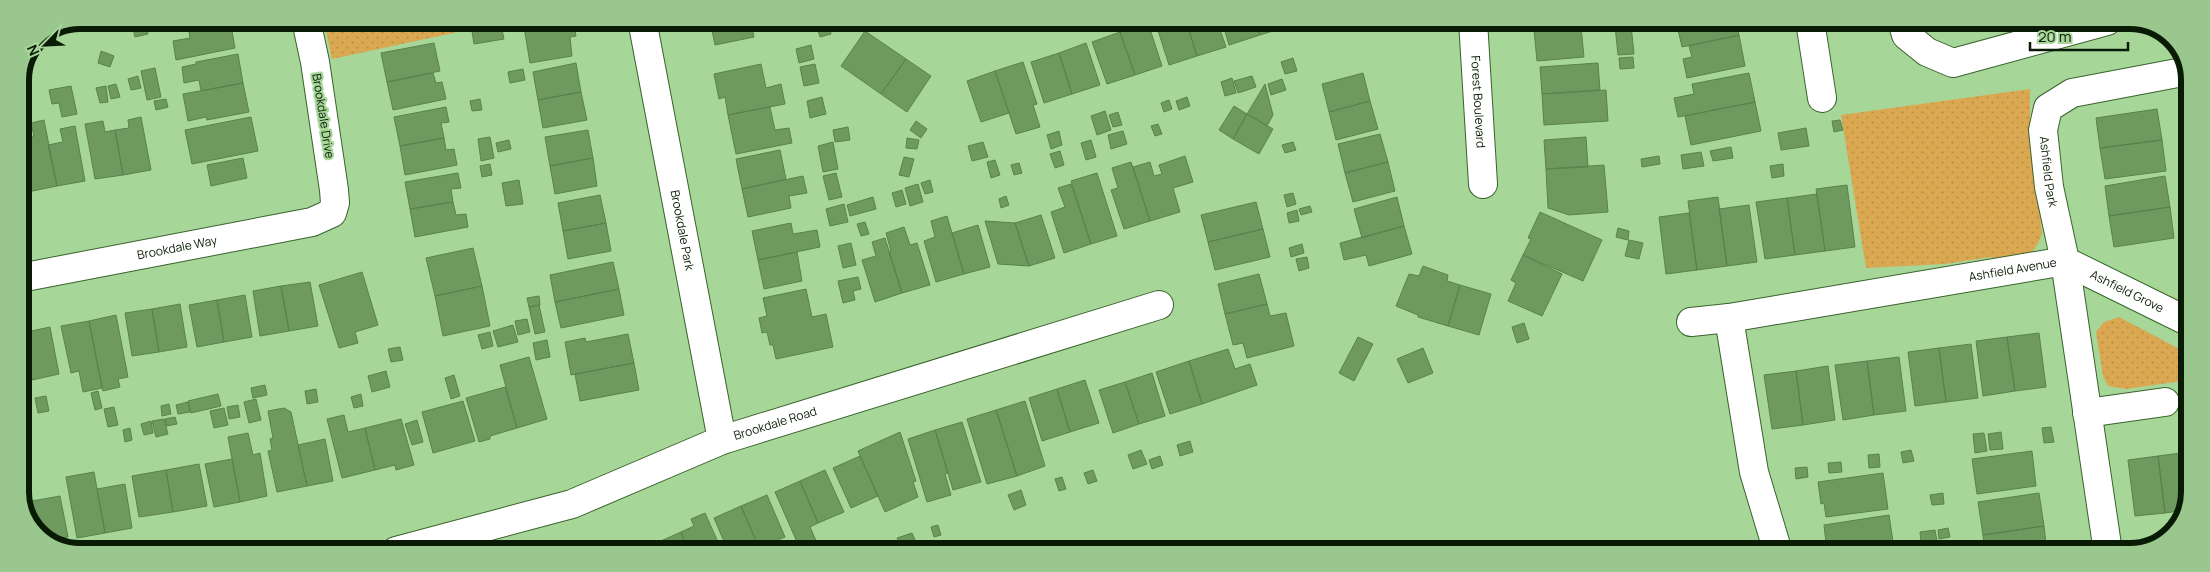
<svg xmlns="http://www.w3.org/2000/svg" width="2210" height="572" font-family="Manrope,sans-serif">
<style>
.grass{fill:url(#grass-dots)}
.building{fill:#6e9a60;stroke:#58834b}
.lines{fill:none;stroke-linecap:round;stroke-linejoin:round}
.minor-casing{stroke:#39632c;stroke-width:30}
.minor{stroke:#fff;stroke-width:28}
.labels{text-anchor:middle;stroke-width:4.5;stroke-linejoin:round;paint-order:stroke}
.street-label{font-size:12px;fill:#0a1b05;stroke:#a7d699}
.rim{fill:none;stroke:#0a1b05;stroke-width:6}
</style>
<defs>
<pattern id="grass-dots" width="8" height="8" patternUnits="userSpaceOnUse" patternTransform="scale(1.25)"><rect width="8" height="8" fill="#dba852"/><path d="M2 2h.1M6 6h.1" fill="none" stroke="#bb9046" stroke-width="1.8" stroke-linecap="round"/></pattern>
</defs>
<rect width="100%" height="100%" fill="#a7d699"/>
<path class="grass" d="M324,20h190l-182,39z
M2030,89v35l12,110c-10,25 -16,23 -40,29l-11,-6 -46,7 -79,4 -25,-153z
M2119,317l70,37v26l-63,9 -18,-3 -5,-10 -7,-44 8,-10z"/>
<path class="building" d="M88,20h17l-5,8z
M131,20h14l3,14 -13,3z
M187,20h27l-26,5z
M214,20h16l5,28 -59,12 -3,-19 17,-3 -2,-13z
M530,20h43l3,16 -6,1 2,19 -42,7 -7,-42z
M710,20h64l1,3 -23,4 2,10 -39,8z
M828,20l3,14 -11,3 -4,-14z
M1155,21h31l11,35 -28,9z
M1186,21h31l9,26 -29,9z
M1222,21h33l5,14 -31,10z
M1255,21h32l2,5 -29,9z
M1534,21h47v6l-47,3z
M1676,21h60l3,14 -57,12z
M1148,23l14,43 -27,9 -15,-43z
M501,25l3,14 -30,5 -2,-13z
M1631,25l3,29 -16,1 -3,-29z
M1581,27l3,30 -47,4 -3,-31z
M865,31l41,28 -25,35 -40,-28z
M1120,32l15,43 -28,9 -15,-42z
M1739,35l6,31 -58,12 -4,-19 9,-2 -3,-11z
M434,43l6,28 -53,11 -6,-29z
M1086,43l14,42 -28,9 -13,-41z
M811,45l3,14 -15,4 -3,-14z
M101,51l13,5 -4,11 -12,-4z
M1059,53l13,41 -28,9 -13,-41z
M238,54l5,29 -42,8 -2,-11 -15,3 -2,-16 14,-3v-2z
M1633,57l1,11 -14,1 -1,-11z
M1293,58l4,13 -12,3 -4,-12z
M906,59l25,17 -24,36 -26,-18z
M1023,62l14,42 -4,1 7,22 -24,7 -21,-63z
M576,63l5,29 -43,8 -5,-28z
M1598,63l2,27 -58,4 -2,-27z
M761,64l5,24 15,-4 4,20 -57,11 -3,-18 -6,2 -5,-25z
M815,64l4,19 -15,3 -4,-19z
M155,68l6,29 -14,3 -6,-29z
M523,69l2,11 -15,3 -2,-11z
M995,71l14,42 -28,9 -14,-41z
M433,73l3,10 6,-1 4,17 -53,11 -6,-28z
M1363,73l7,28 -41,11 -7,-28z
M1749,73l6,29 -77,15 -4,-19 20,-4 -2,-10z
M138,76l3,12 -10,2 -3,-11z
M1252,76l4,11 -18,6 -4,-12z
M1232,78l4,15 -11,3 -4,-14z
M1282,79l4,11 -15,5 -3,-11z
M243,83l6,29 -42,8 -1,-3 -18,4 -5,-27z
M116,84l4,13 -9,2 -3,-13z
M1265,84l8,31 -6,11 -20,-12z
M71,86l6,28 -15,3 -3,-14 -7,1 -3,-14z
M106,86l2,16 -8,1 -4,-15z
M1606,90l2,31 -64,4 -2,-31z
M581,92l6,28 -44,8 -5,-28z
M822,97l4,17 -16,4 -3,-17z
M1187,97l3,9 -11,4 -3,-9z
M166,99l2,8 -12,3 -2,-9z
M480,99l2,11 -10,1 -2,-10z
M1169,100l3,9 -8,3 -3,-9z
M1370,101l8,28 -42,11 -7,-28z
M1755,102l6,29 -70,14 -6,-29z
M1234,106l13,8 -14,25 -14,-9z
M446,107l3,15 -8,1 3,15 -44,8 -6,-29z
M770,107l5,23 14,-2 3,15 -56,11 -8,-39z
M2157,109l5,31 -62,8 -4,-30z
M1105,111l6,19 -14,5 -6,-19z
M1118,112l4,13 -9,2 -4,-12z
M1247,114l26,15 -14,25 -26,-15z
M141,117l10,53 -28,5 -8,-45 14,-2 -1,-8z
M251,117l7,34 -66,13 -7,-34z
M44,120l13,66 -29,6 -6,-31 -2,1v-23l14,-3 -3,-13z
M1840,120l3,10 -9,2 -2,-11z
M103,121l2,11 10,-2 8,45 -28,4 -10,-55z
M916,121l11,8 -6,9 -11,-8z
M1158,124l4,10 -7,2 -4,-10z
M75,126l10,55 -28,5 -9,-41 15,-3 -3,-13z
M848,127l2,13 -15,2 -2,-12z
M1806,128l3,18 -28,4 -3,-17z
M588,130l5,28 -43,8 -5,-29z
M1059,131l3,14 -11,4 -4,-14z
M1123,131l4,13 -16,5 -3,-14z
M1380,134l8,28 -43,11 -7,-29z
M490,137l4,21 -13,3 -3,-22z
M1586,137l2,30 -42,2 -2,-29z
M444,138l2,12 8,-1 3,16 -52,10 -5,-29z
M907,138l12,2 -2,9 -11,-1z
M509,140l2,9 -13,3 -2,-9z
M1091,140l5,17 -10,3 -5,-17z
M2162,140l4,31 -61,8 -5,-31z
M833,142l5,27 -15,3 -5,-26z
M983,142l5,15 -16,4 -4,-15z
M1293,142l3,8 -11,3 -3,-8z
M1731,147l2,11 -20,3 -3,-10z
M780,150l6,29 -44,10 -6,-30z
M1060,151l4,14 -9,3 -5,-14z
M1701,152l3,14 -21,3 -2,-14z
M1185,156l8,26 -20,6 7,24 -30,9 -17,-54 17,-5 4,14 8,-2 -3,-9z
M1659,156l1,8 -18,3 -1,-8z
M904,157l10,2 -5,18 -10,-2z
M243,158l4,20 -36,8 -4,-21z
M593,158l4,28 -42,8 -5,-28z
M995,160l5,15 -9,3 -4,-16z
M1131,162l19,59 -26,8 -13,-39 7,-2 -6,-20z
M1388,162l7,29 -42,11 -8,-29z
M1019,163l3,10 -8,2 -3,-10z
M490,164l2,11 -10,2 -2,-11z
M1783,164l1,12 -12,2 -2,-12z
M1604,165l4,47 -39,3 -21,-7 -2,-39z
M458,173l3,15 -10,1 2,13 -43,7 -5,-27z
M836,173l6,24 -13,3 -6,-24z
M1097,173l20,63 -26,8 -20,-63z
M803,176l4,17 -18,3 2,12 -43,9 -6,-28z
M2165,176l5,31 -61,9 -4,-30z
M519,180l4,24 -17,2 -4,-23z
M930,180l3,12 -8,2 -4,-11z
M918,184l5,18 -13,4 -5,-18z
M1071,184l20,60 -27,9 -13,-41 14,-5 -7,-19z
M1847,185l8,62 -30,4 -9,-62z
M902,190l4,14 -10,3 -4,-14z
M1293,193l3,11 -9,3 -3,-12z
M1817,194l8,57 -30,4 -8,-57z
M600,195l6,28 -43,8 -5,-28z
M1006,196l3,9 -8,3 -2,-9z
M873,197l3,12 -26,7 -3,-11z
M1397,197l7,29 -42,12 -8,-29z
M1718,197l9,69 -30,4 -9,-69z
M1787,198l8,57 -30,4 -9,-57z
M453,202l3,13 10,-1 2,13 -53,10 -5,-28z
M1256,202l7,27 -55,13 -7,-27z
M844,204l4,18 -18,4 -4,-17z
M1749,205l8,57 -30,4 -8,-57z
M1310,206l2,6 -11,3 -2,-6z
M2170,207l4,31 -60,9 -5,-31z
M1297,210l2,11 -10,2 -2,-10z
M1540,212l62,28 -19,41 -60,-26 8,-16 -3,-1z
M1689,213l8,57 -31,4 -7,-57z
M1041,215l14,43 -26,8 -14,-43z
M947,216l17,58 -28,8 -12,-41 11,-4 -4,-16z
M985,221l30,2 14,43 -31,-2z
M865,222l4,12 -8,2 -4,-12z
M606,223l5,28 -43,8 -5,-28z
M791,223l2,11 24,-4 3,17 -62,13 -6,-29z
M978,225l12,42 -26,7 -12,-41z
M1404,226l8,28 -43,12 -3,-11 -22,5 -4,-17z
M904,227l6,18 7,-2 13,42 -28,8 -13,-41 2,-1 -5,-18z
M1618,228l11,3 -1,9 -12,-3z
M1263,229l7,28 -55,13 -7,-28z
M885,238l17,55 -27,9 -13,-42 14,-4 -4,-14z
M1629,240l14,3 -4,16 -14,-3z
M851,243l5,22 -13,3 -5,-22z
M1302,244l2,9 -13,4 -2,-9z
M473,248l9,38 -47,10 -9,-38z
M797,252l5,29 -38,8 -6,-29z
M1523,255l39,19 -20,42 -34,-15 8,-18 -5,-3z
M1307,257l2,11 -10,3 -3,-12z
M613,262l6,27 -64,13 -5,-27z
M1423,266l25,9 -1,6 13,4 -12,41 -30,-9v-2l-22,-9 13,-32 10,2z
M362,272l16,53 -23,7 3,11 -19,5 -20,-63z
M1259,274l8,30 -42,10 -7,-30z
M858,277l3,12 -8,2 2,9 -12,3 -5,-22z
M310,282l8,44 -29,5 -8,-45z
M1460,285l31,9 -12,41 -31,-9z
M281,286l8,45 -29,5 -7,-45z
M482,286l8,40 -47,10 -8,-40z
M619,289l5,26 -63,13 -6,-26z
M806,289l6,28 14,-3 7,33 -57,12 -3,-14h-3l-3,-13 -5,1 -3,-15 8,-2 -4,-18z
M245,295l7,42 -28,5 -7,-42z
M539,296l1,9 -11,2 -2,-9z
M217,300l7,42 -27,5 -8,-42z
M180,304l7,43 -28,5 -7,-43z
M1267,304l3,12 16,-3 8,33 -47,12 -4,-15 -10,2 -8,-31z
M539,305l6,27 -10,2 -6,-27z
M152,309l7,43 -27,4 -7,-43z
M116,315l12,62 -10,2 2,8 -17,4 -14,-70z
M527,319l3,13 -12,3 -3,-14z
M89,321l13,67 -19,4 -4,-21 -8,2 -10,-47z
M1524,323l5,16 -12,4 -5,-16z
M513,325l5,17 -20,5 -5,-16z
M50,327l9,47 -27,6 -10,-47z
M490,332l3,14 -11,3 -4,-14z
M20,333h2l10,47 -12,2z
M2039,333l7,54 -31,4 -8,-54z
M628,334l6,29 -63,12 -6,-33 20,-4 1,4z
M1358,337l15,7 -19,37 -15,-8z
M2007,337l8,54 -32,5 -7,-55z
M547,340l3,17 -14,3 -3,-17z
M1971,344l7,54 -32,4 -7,-54z
M400,347l3,13 -12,2 -3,-13z
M1423,348l10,25 -25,10 -11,-24z
M1939,348l7,54 -31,4 -7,-54z
M1228,349l7,20 15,-5 7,21 -55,19 -13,-43z
M529,357l18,62 -30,9 -17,-63z
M1899,357l7,54 -32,4 -7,-54z
M1189,361l13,43 -32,10 -14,-42z
M1867,361l7,54 -31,5 -8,-55z
M634,363l5,27 -59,11 -5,-27z
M1828,366l7,54 -32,5 -7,-54z
M386,371l4,16 -18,5 -4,-16z
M1796,371l7,54 -31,4 -8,-54z
M1152,373l13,43 -26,8 -14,-42z
M454,375l6,21 -9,3 -6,-21z
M1085,380l14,43 -29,9 -13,-43z
M1125,382l14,42 -26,9 -14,-43z
M265,385l2,10 -14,3 -2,-10z
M505,387l12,41 -27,8v3l-11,3 -13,-44z
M316,389l2,13 -11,2 -2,-13z
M1057,389l13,43 -28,9 -13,-43z
M98,391l4,17 -7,2 -4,-17z
M218,394l3,12 -30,7 -3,-12z
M361,394l2,12 -9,2 -3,-11z
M46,396l3,15 -11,2 -3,-15z
M256,399l5,21 -12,3 -5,-21z
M463,401l12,40 -42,12 -11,-41z
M1025,401l20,65 -28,10 -21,-66z
M188,402l2,10 -12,2 -2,-9z
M169,404l2,10 -9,2 -1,-10z
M238,405l2,12 -11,2 -2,-12z
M114,407l4,18 -10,2 -4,-18z
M224,408l4,17 -14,3 -4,-17z
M284,408l7,4 16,74 -30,6 -9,-41 4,-1 -2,-11 3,-1 -5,-27z
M996,410l21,66 -30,8 -20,-65z
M344,415l4,17 17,-4 10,42 -33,8 -15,-59z
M175,417l2,7 -10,2 -2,-7z
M164,419l4,15 -12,3 -4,-16z
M401,419l13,46 -18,5 -1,-5 -20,5 -10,-42z
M417,420l6,22 -11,3 -7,-21z
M151,421l2,12 -9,2 -3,-11z
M962,422l19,60 -28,8 -18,-60z
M2051,427l3,15 -10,1 -2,-15z
M130,428l2,12 -7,2 -2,-12z
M935,430l13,43 -3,1 6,21 -24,7 -19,-63z
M900,432l16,49 -3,1 5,15 -33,15 -27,-61z
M2001,432l2,17 -13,1 -2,-16z
M248,433l5,22 7,-2 7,43 -27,6 -12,-65z
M1984,433l3,18 -12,2 -2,-19z
M325,439l8,42 -26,5 -9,-41z
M1190,441l3,11 -13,4 -3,-11z
M1141,450l6,14 -14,5 -5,-14z
M1911,450l3,11 -11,2 -2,-11z
M2032,451l4,35 -59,8 -5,-35z
M2189,452v52l-4,6 -20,3 -7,-57z
M1879,454l1,13 -11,1 -1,-13z
M860,456l18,40 -27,12 -18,-40z
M1160,456l3,9 -11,4 -3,-9z
M2158,456l7,57 -30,3 -7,-56z
M232,459l8,43 -26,5 -9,-43z
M1841,462l1,10 -13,1 -1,-10z
M199,464l8,42 -34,6 -7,-42z
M1807,467l1,10 -12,2 -1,-11z
M166,470l7,42 -34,5 -7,-41z
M825,470l19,42 -26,11 -18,-42z
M1093,470l4,11 -9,3 -4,-11z
M94,472l11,61 -28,5 -11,-61z
M1883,473l5,36 -62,8 -2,-14 -3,1 -3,-22z
M1062,477l4,12 -7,2 -4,-12z
M800,481l18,42 -8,4 8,18 -13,6h-4l-26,-59z
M125,484l7,44 -27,5 -8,-44z
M1021,490l5,15 -12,5 -6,-15z
M1943,493l1,11 -12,1 -2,-10z
M2039,493l5,33 -61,9 -5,-33z
M767,495l18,42 -26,11 -18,-42z
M60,496l8,41 -18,3 -12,-6 -6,-33z
M32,501l6,33 -3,-2 -13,-29z
M741,506l18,42 1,3h-32l-14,-33z
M705,513l17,38h-33l-8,-19 13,-6 -3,-7z
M1889,515l5,33 -24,4h-43l-3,-27z
M938,525l3,10 -7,2 -3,-10z
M2044,526l3,26h-62l-2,-17z
M1948,528l2,9 -11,2 -1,-9z
M1935,530l2,11 -16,2 -1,-11z
M681,532l8,19h-32l-3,-7z
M912,533l4,9 -15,5 -4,-9z
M879,542l4,9h-17l-1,-3z"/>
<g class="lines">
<defs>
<g id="minor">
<path id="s1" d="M642,20l80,420"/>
<path id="s2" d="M1473,21l10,163"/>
<path d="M1810,21l12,77"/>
<path d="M1902,21l4,14 21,17 26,11 154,-42"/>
<path id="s3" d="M2188,71l-116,22 -24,15 -5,22 6,57 16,74 124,61"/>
<path id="s4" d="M20,278l292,-56 20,-9 3,-10 -1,-13 -19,-128 -9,-42"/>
<path d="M1729,318l25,154 24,80"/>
<path id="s5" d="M1691,322l38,-4 336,-57 43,291"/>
<path d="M2087,413l78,-11"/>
<path id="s6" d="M396,551l176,-47 150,-64 437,-135"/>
</g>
</defs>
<use href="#minor" class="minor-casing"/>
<use href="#minor" class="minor"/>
</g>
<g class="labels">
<g class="street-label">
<text dy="4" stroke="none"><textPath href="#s2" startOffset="81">Forest Boulevard</textPath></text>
<text transform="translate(323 116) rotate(81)" y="4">Brookdale Drive</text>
<text dy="4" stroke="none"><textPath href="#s3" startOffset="211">Ashfield Park</textPath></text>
<text dy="4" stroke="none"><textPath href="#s1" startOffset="214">Brookdale Park</textPath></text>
<text dy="4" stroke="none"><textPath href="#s4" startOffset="160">Brookdale Way</textPath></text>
<text dy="4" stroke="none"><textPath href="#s5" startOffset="326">Ashfield Avenue</textPath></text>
<text dy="4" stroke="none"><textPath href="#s3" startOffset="371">Ashfield Grove</textPath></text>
<text dy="4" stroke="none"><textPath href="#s6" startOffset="401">Brookdale Road</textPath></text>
</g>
</g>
<path d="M0 0H2210V572H0ZM80 29H2130A51 51 0 0 1 2181 80V492A51 51 0 0 1 2130 543H80A51 51 0 0 1 29 492V80A51 51 0 0 1 80 29Z" fill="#9ac78d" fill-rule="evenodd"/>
<path class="rim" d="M80 29H2130A51 51 0 0 1 2181 80V492A51 51 0 0 1 2130 543H80A51 51 0 0 1 29 492V80A51 51 0 0 1 80 29Z"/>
<g transform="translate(45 45) rotate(246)" stroke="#a7d699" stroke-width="4" paint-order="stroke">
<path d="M0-4L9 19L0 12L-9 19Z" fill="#0a1b05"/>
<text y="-8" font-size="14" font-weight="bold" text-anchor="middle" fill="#0a1b05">N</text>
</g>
<path d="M2030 42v8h98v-8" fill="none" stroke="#0a1b05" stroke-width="2.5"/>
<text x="2038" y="42" font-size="15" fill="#0a1b05" stroke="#a7d699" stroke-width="4" paint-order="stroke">20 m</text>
</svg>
